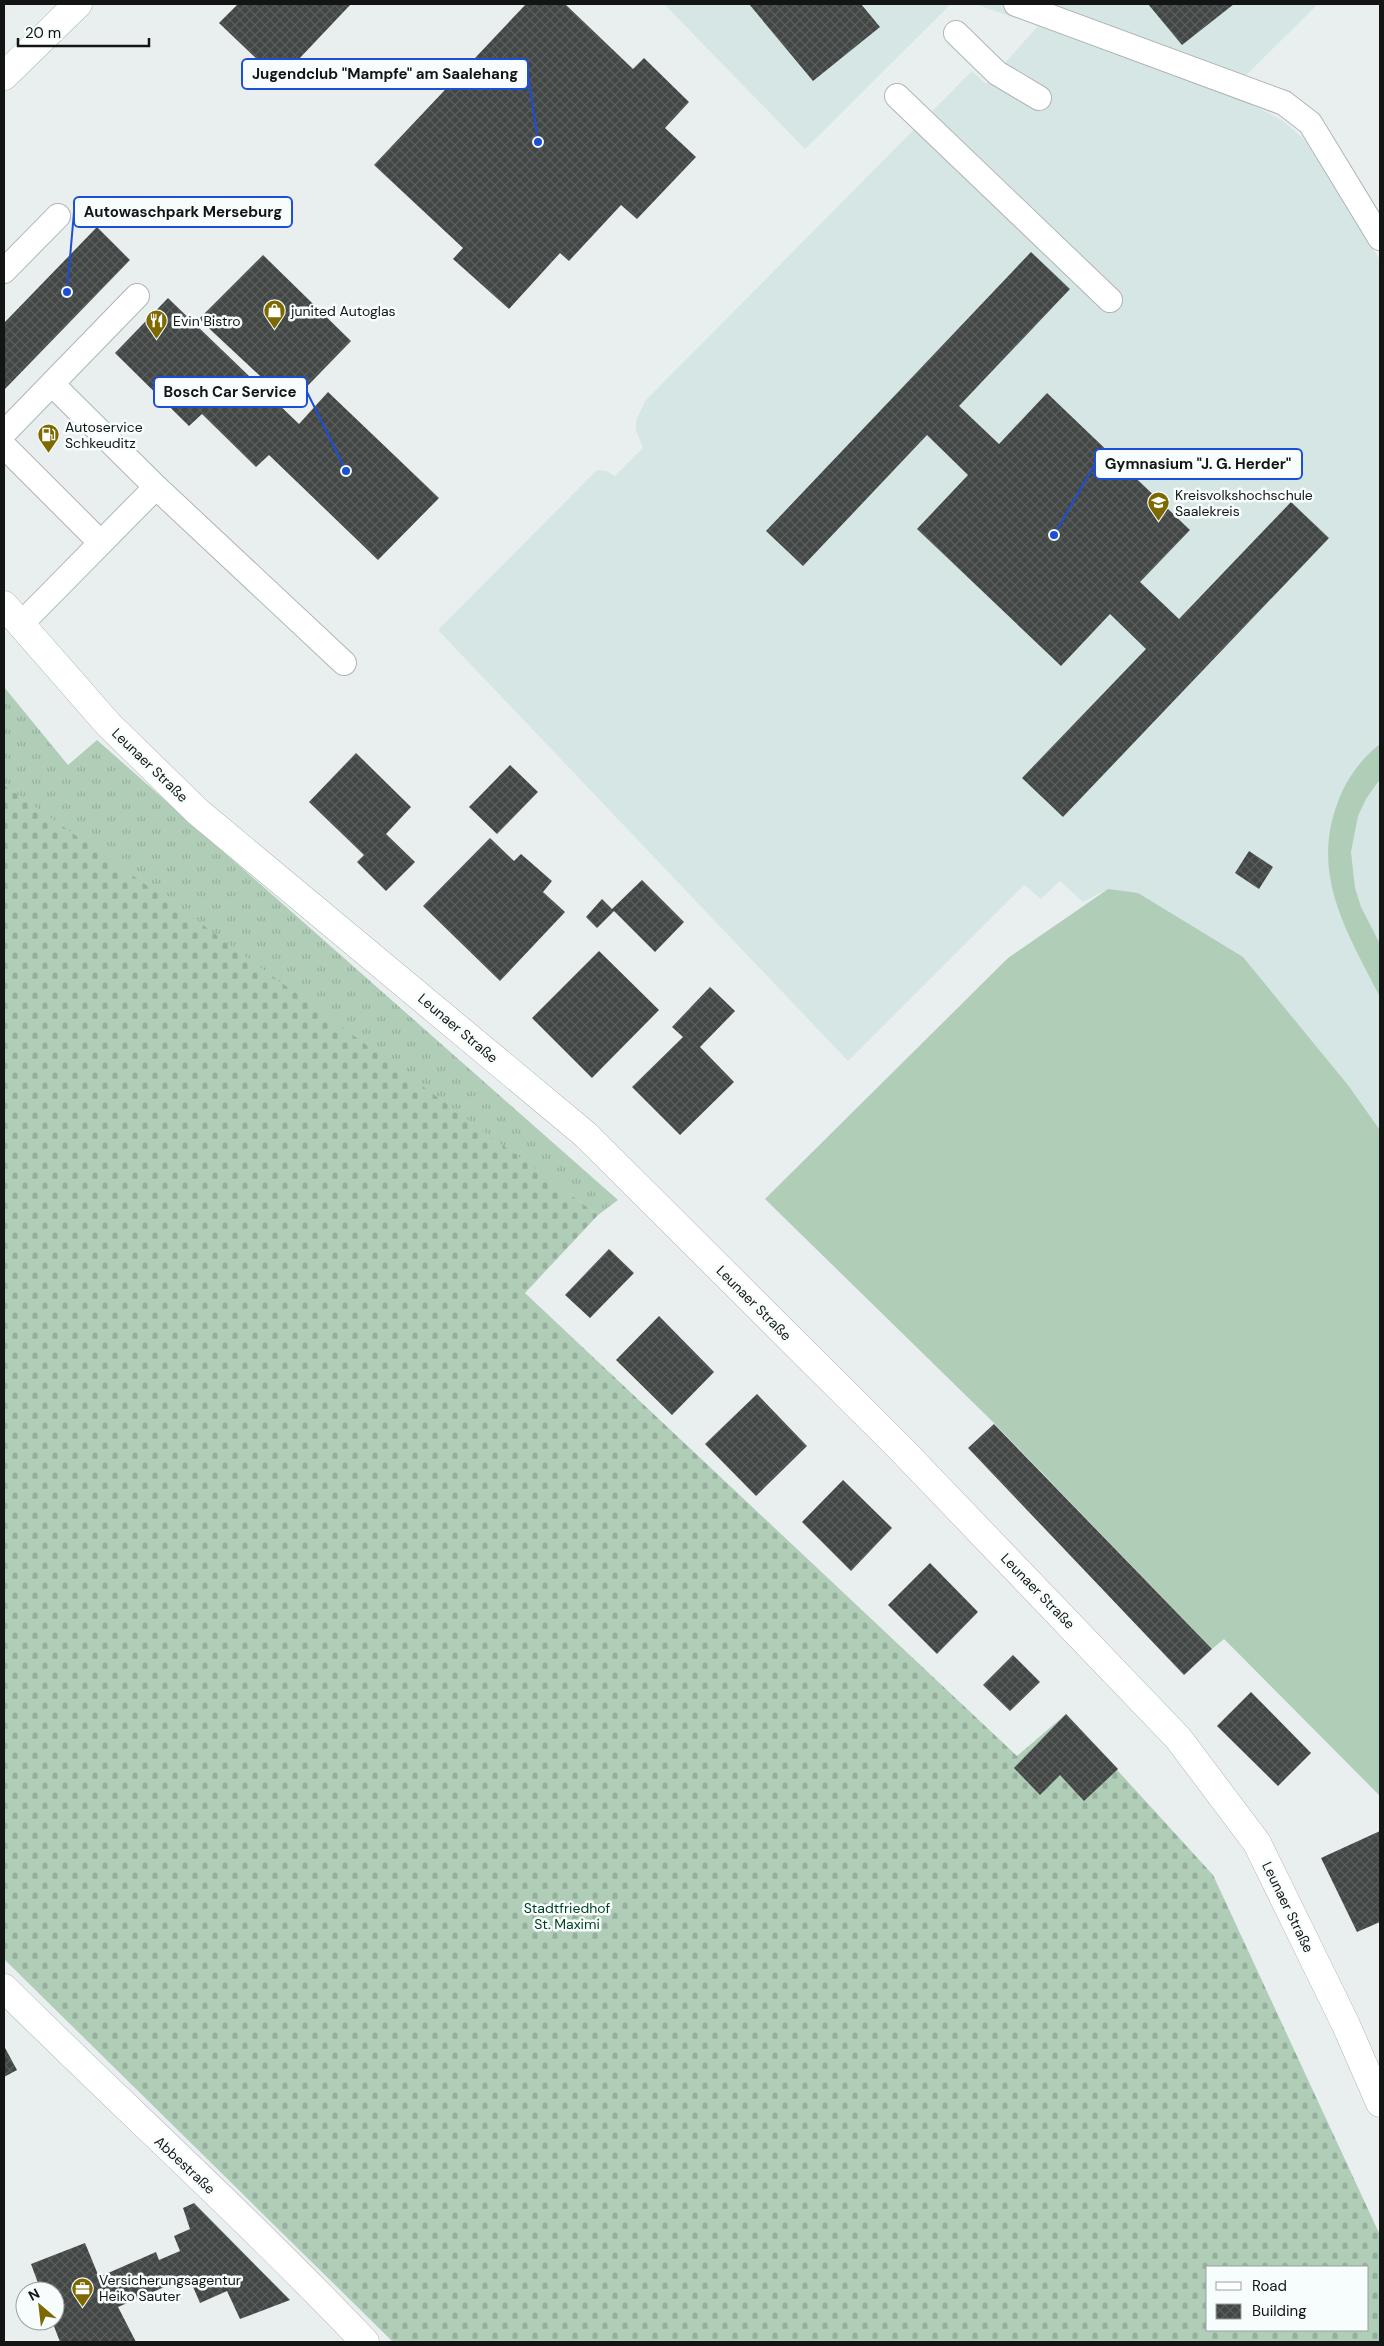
<svg xmlns="http://www.w3.org/2000/svg" width="1384" height="2346" font-family="'DM Sans',sans-serif">
<style>
.built{fill:#d6e6e5}
.grass{fill:url(#grass-tufts)}
.cemetery{fill:url(#cemetery-stones);fill-rule:evenodd}
.garden{fill:#b0cdb8}
.building{fill:url(#building-cross-hatch)}
.lines{fill:none;stroke-linecap:round;stroke-linejoin:round}
.lane-casing{stroke:#afb5b5;stroke-width:26}
.street-casing{stroke:#afb5b5;stroke-width:29}
.primary-casing{stroke:#afb5b5;stroke-width:29}
.lane{stroke:#fff;stroke-width:24}
.street{stroke:#fff;stroke-width:28}
.primary{stroke:#fff;stroke-width:28}
.labels{text-anchor:middle;stroke-width:5;stroke-linejoin:round;paint-order:stroke}
.poi-label{font-size:14px;fill:#121514;stroke:#f6fdfc;text-anchor:start}
.street-label{font-size:14px;fill:#121514;stroke:#f6fdfc}
.park-label{font-size:14px;fill:#003e1e;stroke:#f6fdfc}
.leader{fill:none;stroke:#1d4ed8;stroke-width:2}
.callout-dot{fill:#1d4ed8;stroke:#f6fdfc;stroke-width:2}
.callout{fill:#f6fdfc;stroke:#1d4ed8;stroke-width:2}
.callout-label{font-size:15px;text-anchor:middle;font-weight:bold;fill:#121514}
</style>
<defs>
<pattern id="grass-tufts" width="24" height="20" patternUnits="userSpaceOnUse" patternTransform="scale(1.25)"><rect width="24" height="20" fill="#b0cdb8"/><path d="M3 7l-1-3M5 7V3M7 7l1-3M15 17l-1-3M17 17v-4M19 17l1-3" fill="none" stroke="#96af9d"/></pattern>
<pattern id="cemetery-stones" width="16" height="16" patternUnits="userSpaceOnUse" patternTransform="scale(1.25)"><rect width="16" height="16" fill="#b0cdb8"/><path d="M2 7V4a2 2 0 0 1 4 0v3zM10 15v-3a2 2 0 0 1 4 0v3z" fill="#96af9d"/></pattern>
<pattern id="building-cross-hatch" width="8" height="8" patternUnits="userSpaceOnUse" patternTransform="scale(1.25)"><rect width="8" height="8" fill="#424745"/><path d="M0 0l8 8M0 8l8-8" fill="none" stroke="#5a5e5c"/></pattern>
</defs>
<rect width="100%" height="100%" fill="#e9efef"/>
<path class="built" d="M664,4h287l-146,145z
M975,4h343l-90,89 54,27 22,19 76,121v870l-32,-45 -105,-128 -135,-68 -25,13 -23,-21 -19,18 -17,-14 -176,176 -410,-431 159,-160 10,1 8,5 28,-28 -7,-18v-9l9,-20 327,-330 14,13 52,-58z"/>
<path class="grass" d="M4,687l64,78 29,-25 521,460 -20,15 -594,-430z"/>
<path class="cemetery" d="M4,785l196,138 398,292 -73,78 492,463 49,-42 147,161 167,360v107h-987l-389,-383zM1208,2267h160v63h-160z"/>
<path class="garden" d="M1380,744v35l-14,20 -8,17 -7,36 4,36 6,19 19,37v53c-33,-65 -71,-123 -41,-198 8,-21 23,-41 41,-55z
M1108,889l30,4 105,64 105,128 32,45v666l-156,-157 -12,10 -219,-227 -228,-223 243,-241z"/>
<path class="building" d="M238,4h113l-72,76 -60,-57z
M526,4h39l68,65 11,-11 45,44 -24,26 31,29 -59,62 -16,-14 -52,56 -9,-8 -51,56 -56,-50 10,-11 -89,-83z
M749,4h112l19,23 -67,54z
M1148,4h86l-52,41z
M97,227l33,33 -126,130v-67z
M1031,252l39,37 -111,117 40,38 48,-51 143,137 -50,52 39,37 112,-117 38,36 -266,279 -41,-39 124,-129 -36,-35 -49,52 -144,-137 51,-54 -41,-40 -124,131 -37,-35z
M263,255l88,86 -61,63 -91,-85z
M168,298l131,126 29,-32 111,106 -61,62 -109,-105 -13,12 -54,-53 -13,12 -74,-73z
M356,753l55,54 -25,27 29,28 -29,29 -29,-29 7,-7 -55,-53z
M510,765l28,27 -41,42 -28,-27z
M490,838l24,23 7,-7 31,27 -9,11 22,20 -65,69 -77,-75z
M1249,851l24,16 -14,22 -24,-16z
M642,880l42,42 -29,30 -41,-41 -17,17 -11,-11 16,-18 10,10z
M599,951l60,59 -67,68 -60,-60z
M710,987l25,24 -35,36 34,35 -54,53 -48,-48 51,-50 -11,-10z
M609,1249l25,24 -44,45 -25,-23z
M659,1316l55,56 -42,43 -56,-55z
M757,1394l50,52 -51,50 -51,-52z
M994,1424l218,225 -28,26 -216,-227z
M843,1480l49,48 -41,43 -49,-49z
M930,1563l48,49 -41,42 -49,-49z
M1013,1655l27,27 -30,29 -27,-26z
M1251,1692l60,61 -33,33 -61,-60z
M1066,1714l52,55 -34,32 -24,-26 -20,20 -26,-27z
M1380,1831v91l-23,10 -36,-74z
M4,2046l13,24 -13,7z
M194,2203l96,97 -50,19 -13,-28 -27,12 -12,-28 -20,8 1,2 -51,22 18,35h-76l-8,-21h3v-30h-14l-10,-27 54,-21 14,34 57,-25 3,8 21,-9 -6,-15 16,-7 -7,-21z"/>
<g class="lines">
<defs>
<path id="lane" d="M1016,4l268,99 26,20 70,115
M956,33l41,40 42,25
M897,96l213,204
M4,271l54,-55
M52,384l104,103 188,176
M4,433l133,-137
M4,446l96,96
M21,624l135,-137"/>
<path id="street" d="M4,605l104,119 90,88 388,323 316,315 276,288 79,105 89,182 34,78
M4,1988c120,119 245,232 361,354"/>
<path id="primary" d="M4,76l74,-72"/>
</defs>
<use href="#lane" class="lane-casing"/>
<use href="#street" class="street-casing"/>
<use href="#primary" class="primary-casing"/>
<use href="#lane" class="lane"/>
<use href="#street" class="street"/>
<use href="#primary" class="primary"/>
</g>
<defs>
<symbol id="shop-pin" viewBox="-11 -11 22 30"><path d="M0 17L-7.5 6A9.5 9.5 0 1 1 7.5 6Z" fill="#7d6900" stroke="#f6fdfc"/><path d="M-5-2.5h2.3a2.7 3.5 0 0 1 5.4 0H5L5.5 6h-11ZM-1.5-2.5h3a1.5 2.3 0 0 0-3 0Z" fill="#fff"/></symbol>
<symbol id="restaurant-pin" viewBox="-11 -11 22 30"><path d="M0 17L-7.5 6A9.5 9.5 0 1 1 7.5 6Z" fill="#7d6900" stroke="#f6fdfc"/><path d="M-5-6h1v4h1v-4h1v4h1v-4h1v5L-1.5 .5V6h-2V.5L-5-1ZM5-6V6H3V1.5H1.5Q1.5-4 5-6Z" fill="#fff"/></symbol>
<symbol id="fuel-pin" viewBox="-11 -11 22 30"><path d="M0 17L-7.5 6A9.5 9.5 0 1 1 7.5 6Z" fill="#7d6900" stroke="#f6fdfc"/><path d="M-5.5-6h7V0h2V4h1.3V-2.5L3-4.5l.8-.8L6-3V5H2.5V1h-1V6h-7ZM-4.2-4.7v3.2H.2V-4.7Z" fill="#fff"/></symbol>
<symbol id="university-pin" viewBox="-11 -11 22 30"><path d="M0 17L-7.5 6A9.5 9.5 0 1 1 7.5 6Z" fill="#7d6900" stroke="#f6fdfc"/><path d="M0-5L7-2L0 1L-7-2ZM-4 1L0 2.5L4 1V4Q0 6-4 4Z" fill="#fff"/></symbol>
<symbol id="office-pin" viewBox="-11 -11 22 30"><path d="M0 17L-7.5 6A9.5 9.5 0 1 1 7.5 6Z" fill="#7d6900" stroke="#f6fdfc"/><path d="M-6-3h4V-5.5h4V-3h4V5H-6ZM-1-4.5V-3h2v-1.5ZM-6 0V1H6V0Z" fill="#fff"/></symbol>
</defs>
<g fill-rule="evenodd">
<use href="#shop-pin" x="262" y="298" width="25" height="34"/>
<use href="#restaurant-pin" x="144" y="308" width="25" height="34"/>
<use href="#fuel-pin" x="36" y="422" width="25" height="34"/>
<use href="#university-pin" x="1146" y="490" width="25" height="34"/>
<use href="#office-pin" x="70" y="2276" width="25" height="34"/>
</g>
<g class="labels">
<g class="poi-label">
<text x="291" y="316">junited Autoglas</text>
<text x="173" y="326">Evin Bistro</text>
<text x="65" y="432">Autoservice<tspan x="65" dy="16">Schkeuditz</tspan></text>
<text x="1175" y="500">Kreisvolkshochschule<tspan x="1175" dy="16">Saalekreis</tspan></text>
<text x="99" y="2285">Versicherungsagentur<tspan x="99" dy="16">Heiko Sauter</tspan></text>
</g>
<g class="street-label">
<text transform="translate(150 765) rotate(44)" y="5">Leunaer Straße</text>
<text transform="translate(458 1028) rotate(40)" y="5">Leunaer Straße</text>
<text transform="translate(754 1303) rotate(45)" y="5">Leunaer Straße</text>
<text transform="translate(1038 1591) rotate(46)" y="5">Leunaer Straße</text>
<text transform="translate(1288 1907) rotate(64)" y="5">Leunaer Straße</text>
<text transform="translate(185 2165) rotate(43)" y="5">Abbestraße</text>
</g>
<g class="park-label">
<text x="567" y="1913">Stadtfriedhof<tspan x="567" dy="16">St. Maximi</tspan></text>
</g>
</g>
<path class="leader" d="M538 142L528 74M67 292L74 212M346 471L307 392M1054 535L1095 464"/>
<g class="callout-dot">
<circle cx="538" cy="142" r="5"/>
<circle cx="67" cy="292" r="5"/>
<circle cx="346" cy="471" r="5"/>
<circle cx="1054" cy="535" r="5"/>
</g>
<g class="callout">
<rect x="242" y="59" width="286" height="30" rx="5"/>
<rect x="74" y="197" width="218" height="30" rx="5"/>
<rect x="154" y="377" width="153" height="30" rx="5"/>
<rect x="1095" y="449" width="207" height="30" rx="5"/>
</g>
<g class="callout-label">
<text x="385" y="79">Jugendclub "Mampfe" am Saalehang</text>
<text x="183" y="217">Autowaschpark Merseburg</text>
<text x="230" y="397">Bosch Car Service</text>
<text x="1198" y="469">Gymnasium "J. G. Herder"</text>
</g>
<rect width="1384" height="2346" fill="none" stroke="#121514" stroke-width="10"/>
<rect x="1206" y="2266" width="162" height="65" fill="#f6fdfc" stroke="#9ba09f"/>
<rect x="1216" y="2282" width="25" height="8" fill="#ffffff" stroke="#9ba09f"/>
<text x="1252" y="2291" font-size="15" fill="#121514">Road</text>
<rect x="1216" y="2304" width="25" height="15" fill="url(#building-cross-hatch)" stroke="#9ba09f"/>
<text x="1252" y="2316" font-size="15" fill="#121514">Building</text>
<g transform="translate(40 2306) rotate(332)"><circle r="24" fill="#f6fdfc" stroke="#9ba09f"/>
<path d="M0-4L9 19L0 12L-9 19Z" fill="#7d6900"/>
<text y="-8" font-size="14" font-weight="bold" text-anchor="middle" fill="#121514">N</text>
</g>
<path d="M18 38v8h131v-8" fill="none" stroke="#121514" stroke-width="2.5"/>
<text x="25" y="38" font-size="15" fill="#121514" stroke="#f6fdfc" stroke-width="4" paint-order="stroke">20 m</text>
</svg>
